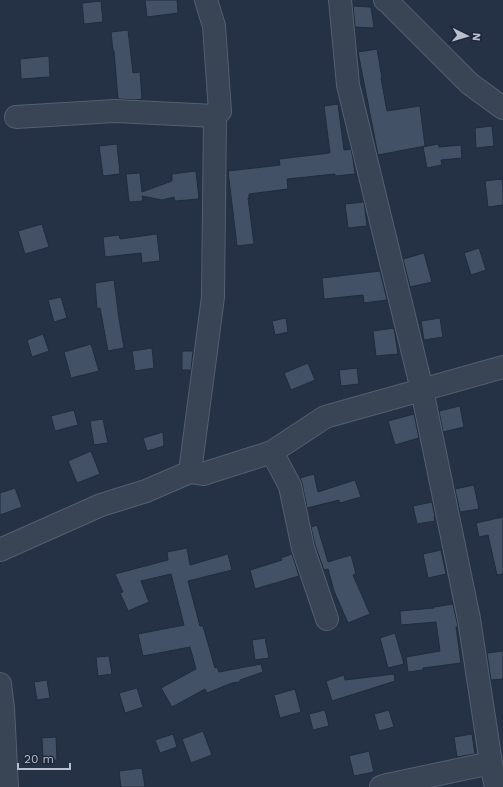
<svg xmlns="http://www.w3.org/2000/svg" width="503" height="787" font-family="'Work Sans',sans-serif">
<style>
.building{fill:#435167;stroke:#202b3c}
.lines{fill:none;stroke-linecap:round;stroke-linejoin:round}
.minor-casing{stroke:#555f6f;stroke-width:24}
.minor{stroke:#394454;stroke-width:22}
</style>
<rect width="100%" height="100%" fill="#253145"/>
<path class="building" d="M145,0h32l1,13 -31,4z
M101,1l2,21 -19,2 -2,-21z
M353,6l18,1 3,21 -19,-1z
M128,30l5,43 7,-1 2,27 -6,1 -18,-1 -4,-48h-1l-2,-19z
M377,49l5,29h-1l6,33 33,-5 5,40 -47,9 -20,-103z
M49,56l1,21 -29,2 -1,-20z
M338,104l6,46 7,-1 2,10 2,15 -20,2v-2l-48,5 1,10 -39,5v4h-1l6,46 -17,2 -9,-75 44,-5 8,-1 -1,-6 51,-6 -6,-47z
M492,126l2,20 -18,2 -1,-20z
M117,144l3,30 -17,2 -4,-30z
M438,144l1,3 22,-2 1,13 -21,2 1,5 -15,3 -4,-21z
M196,171l3,28 -24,2 -1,-4 -12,3 -20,-4 1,5 -14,1 -3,-28 14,-1 2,19 30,-11v-7z
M502,179l1,10v16l-15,2 -3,-26z
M364,202l3,24 -19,2 -3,-24z
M42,224l7,23 -24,7 -7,-23z
M157,234l3,27 -18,2 -1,-10 -36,4 -2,-20 16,-2 1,4z
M479,248l7,22 -15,5 -7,-22z
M424,253l8,29 -22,5 -7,-28z
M380,271l7,29 -23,3 -1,-8 -39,4 -2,-21z
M114,280l5,39 5,29 -16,3 -8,-43 -3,1 -2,-26z
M61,297l6,21 -13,4 -6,-22z
M286,318l2,14 -13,3 -3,-14z
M440,318l3,19 -19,3 -3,-19z
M394,328l4,26 -22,2 -3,-25z
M43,334l6,17 -17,6 -5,-17z
M91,344l8,27 -28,7 -7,-26z
M152,348l2,20 -19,3 -3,-20z
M182,351h11l-2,19h-9z
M308,363l7,17 -24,10 -7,-17z
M357,368l2,16 -18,2 -2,-16z
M460,406l4,21 -21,5 -4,-21z
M74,410l4,15 -23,6 -4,-15z
M414,414l5,24 -24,7 -7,-24z
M103,419l5,24 -14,2 -4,-24z
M163,432l1,14 -17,5 -4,-13z
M91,451l9,23 -23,9 -9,-22z
M314,474l4,18 37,-12 6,17 -21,6 -1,-3 -32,8 -5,-25 -2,-5z
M474,485l5,24 -19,3 -5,-23z
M15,488l7,19 -22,8v-22z
M432,502l3,15h-1l1,4 -18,3 -4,-18z
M503,517v57l-6,1 -9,-40 -9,2 -3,-14z
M317,525l11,37 23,-7 5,19 -3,1 17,39 -22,9 -14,-32 -6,-22 -4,1 -9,-25 -4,-18z
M187,548l3,17 38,-11 4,16 -44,11 12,45h3l12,42 2,-1 2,5 42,-8 2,8 -23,8v2l-8,1 -25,10 -2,-4 -33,18 -11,-19 35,-19 -6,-22 -47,9 -5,-22 46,-9 -13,-51 -30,7 8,21 -21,9 -8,-18 3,-1 -8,-18 53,-14 -1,-8z
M441,550l5,24 -18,4 -5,-24z
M292,554l7,22 -44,13 -5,-19 32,-10 -1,-2z
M453,604l5,23h-2l5,36 -38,5v2l-15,2 -2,-15 34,-6 -4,-29 -35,3 -1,-14 34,-3v-1z
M395,633l9,31 -16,4 -8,-30z
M265,638l4,20 -14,2 -3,-20z
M503,651v28l-12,1 -4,-27z
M109,656l3,18 -14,2 -2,-19z
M394,674l1,7 -63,20 -6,-20 18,-6 1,5z
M47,680l3,18 -13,2 -3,-18z
M137,688l6,19 -18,6 -6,-20z
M295,689l6,23 -21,6 -6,-23z
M325,710l4,16 -16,4 -4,-16z
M389,710l5,17 -15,4 -5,-17z
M203,731l9,24 -21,8 -9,-24z
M173,734l4,13 -17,6 -5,-13z
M472,734l3,20 -18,3 -3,-20z
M56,737l1,23 -14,1 -1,-23z
M369,751l5,21 -20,4 -5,-20z
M142,768l3,19h-24l-2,-16z"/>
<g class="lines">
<defs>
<path id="minor" d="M340,0l8,85 74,305 47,229 22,144 5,24
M385,0l2,1 83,83 33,24
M16,117l99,-6 100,5
M272,452l18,34 13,62 24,71
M190,472l23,-175 2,-181 5,-5 -6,-85 -8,-26
M0,550l101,-45 45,-14 44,-19 13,2 69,-22 53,-35 178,-50
M0,684l3,24 4,79
M381,787l6,-2 104,-22"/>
</defs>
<use href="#minor" class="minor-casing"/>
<use href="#minor" class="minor"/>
</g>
<g transform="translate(467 36) rotate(95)" stroke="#1e283a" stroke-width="3" paint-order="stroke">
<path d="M0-3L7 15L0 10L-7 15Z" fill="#b7bfce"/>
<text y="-6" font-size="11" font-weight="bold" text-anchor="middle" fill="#b7bfce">N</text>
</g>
<path d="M18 763v6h52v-6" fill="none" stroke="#b7bfce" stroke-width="2"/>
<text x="24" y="763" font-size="12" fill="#b7bfce" stroke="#1e283a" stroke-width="3" paint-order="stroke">20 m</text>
</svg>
